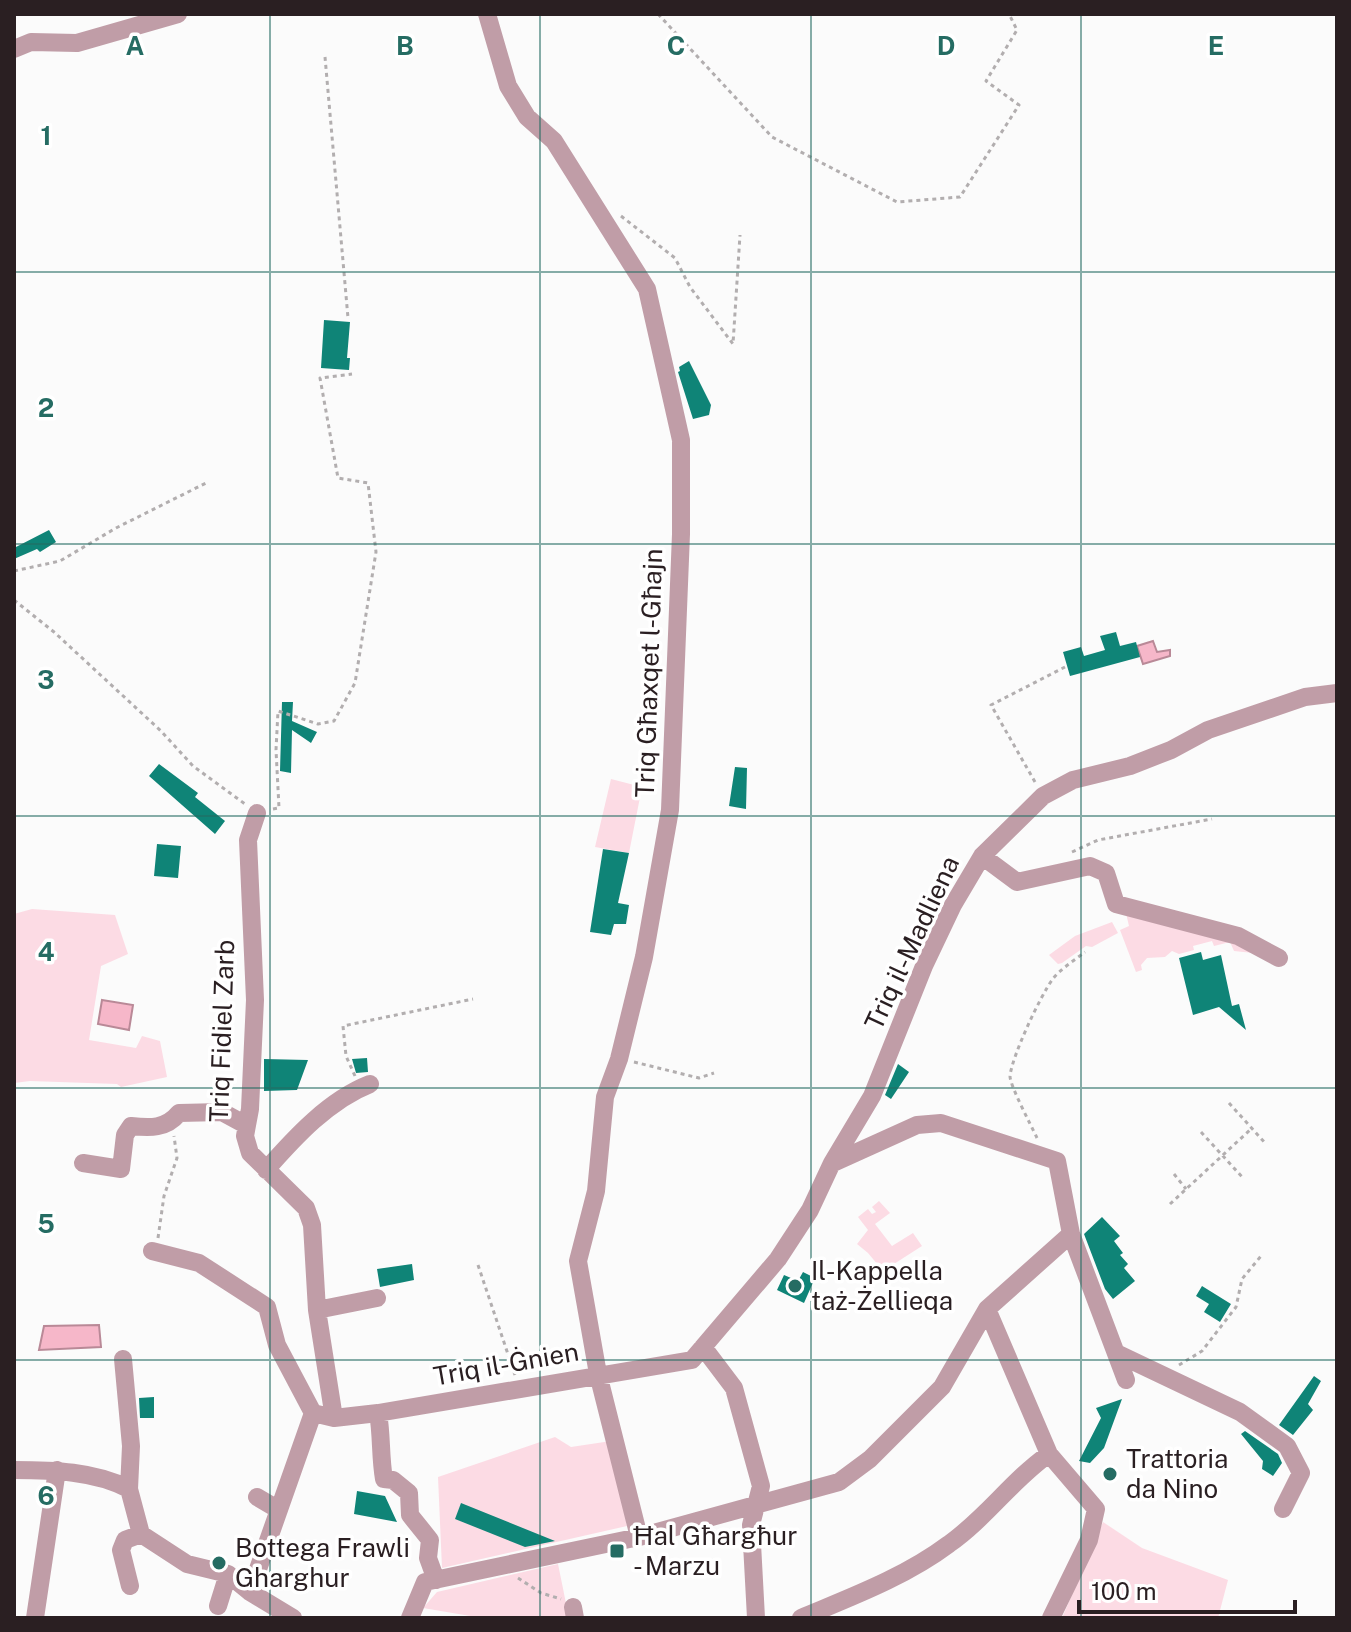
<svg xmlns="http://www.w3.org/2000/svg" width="1351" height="1632" font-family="'Public Sans',sans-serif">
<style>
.green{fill:#fcdbe4}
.water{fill:#f6b7c9;stroke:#b98997;stroke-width:2}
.building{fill:#0f8477}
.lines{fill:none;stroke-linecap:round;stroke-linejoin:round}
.path{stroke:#b2aeaf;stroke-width:3;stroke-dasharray:4 4;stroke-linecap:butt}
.minor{stroke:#c09da7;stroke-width:18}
.grid{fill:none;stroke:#256c63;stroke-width:2;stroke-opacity:0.55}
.poi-dot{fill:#256c63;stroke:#fff;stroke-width:3}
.labels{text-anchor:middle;stroke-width:7;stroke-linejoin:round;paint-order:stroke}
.street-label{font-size:26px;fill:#2a1f22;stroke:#fff}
.poi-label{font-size:26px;fill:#2a1f22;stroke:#fff;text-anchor:start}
.grid-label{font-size:26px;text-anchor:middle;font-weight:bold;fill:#256c63;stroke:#fff;stroke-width:7;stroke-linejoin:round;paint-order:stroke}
</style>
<rect width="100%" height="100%" fill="#fbfbfb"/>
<path class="green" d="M611,779l31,8 -13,66 -34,-6z
M32,909l83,6 13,39 -27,12 -12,74 47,8 6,-12 18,5 7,36 -46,10 -4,-3 -87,-3 -16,2v-169z
M1125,909l97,27 31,17 -19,-2 -4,-9 -16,4 -2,-5 -19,5 1,4 -15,4 -7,-3 -7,6 -18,1 -6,7 1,5 -6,2 -16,-42 9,-4z
M1112,922l6,11 -26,14 -6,-1 -24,17 -4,1 -9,-9 26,-19z
M879,1201l11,12 -15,11 17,22 21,-13 9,13 -39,25 -15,-18 -11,-9 11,-14 -10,-13 10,-8 4,5 4,-2 -4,-5z
M555,1437l16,10 40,-6 16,85 -185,42 -4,-91z
M1103,1522l39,26 86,32 -10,38h-156z
M558,1564l11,54h-87l-59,-10 14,-16z"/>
<path class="water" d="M1153,641l4,11 13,-2v6l-27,8 -6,-18z
M102,1000l31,5 -4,25 -31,-6z
M99,1325l2,22 -62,3 5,-24z"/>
<path class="building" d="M324,320l26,2 -3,36h3l-1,12 -28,-2z
M689,361l22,44 -2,10 -16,4 -15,-47 2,-1 -1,-4z
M49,530l7,12 -16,10 -3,-3 -23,10v-11z
M1116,632l4,14 16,-4 4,15 -70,19 -7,-24 18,-5 3,9 21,-6 -5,-14z
M282,702h11l-1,19 25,11 -6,11 -19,-13 -1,43 -11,-2z
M159,764l39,29 -3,4 30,24 -10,13 -66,-58z
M735,767l12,1 -1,41 -17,-3z
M157,844l24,2 -3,32 -24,-2z
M603,849l26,4 -11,50 11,2 -3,19h-12l-3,11 -21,-3z
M1201,952l2,8 18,-5 11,51 7,-2 7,26 -27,-23 -26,8 -14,-57z
M367,1058l1,14 -12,1 -4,-14z
M264,1059l44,1 -11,30 -33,1z
M898,1064l11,8 -18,27 -6,-4z
M1102,1217l18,19 -6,5 9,12 -3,2 8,9 -4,4 11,13 -22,18 -8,-10 -21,-55z
M412,1264l2,16 -34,7 -3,-18z
M803,1272l12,6 -11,25 -27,-13 7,-15 14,6z
M1202,1286l29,18 -11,18 -16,-10 5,-8 -13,-8z
M1314,1376l7,5 -13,23 5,6 -20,25 -14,-10z
M154,1397v21h-14l-1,-20z
M1122,1399l-18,49 -14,15 -11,-2 22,-43 -5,-10z
M1245,1431l33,23 4,9 -9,13 -11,-7 1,-8 -22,-27z
M357,1491l28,5 12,26 -43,-8z
M461,1503l94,38 -30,6 -70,-28z"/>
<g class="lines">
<path class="path" d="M658,14l114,123 125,65 63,-5 59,-92 -33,-24 31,-51 -8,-16
M325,57l23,261
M621,216l54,42 15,29 43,57 7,-109
M14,571l46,-10 56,-33 90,-45
M14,600l40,32 107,99 32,35 52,38
M1035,782l-44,-77 74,-38
M273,809l6,-1 -3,-58 2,-39 40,13 16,-3 21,-38 21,-131 -8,-69 -30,-5 -18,-100 32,-4
M1072,852l26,-12 114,-21
M634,1062l65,16 15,-5
M355,1076l-9,-20 -3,-30 130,-27
M1229,1103l37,41
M1201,1132l43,47
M1037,1138c-6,-13 -27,-52 -27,-62 2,-20 30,-79 42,-96 8,-11 23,-20 33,-28
M1174,1174l12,15
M1170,1204l81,-75
M158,1238l6,-42 13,-38 -3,-22
M478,1265l37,110
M1179,1365l23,-14 34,-44 6,-28 19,-23
M518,1578l23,15 20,6"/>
<path class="minor" d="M487,14l21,72 19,31 27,24 93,148 34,151v94l-11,276 -26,147 -25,102 -14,38 -9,94 -18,70 20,113 41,163
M14,49l17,-7 46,1 101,-29
M257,813l-9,27 7,160 -5,109 -5,27 5,17 56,55 6,17 5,85 17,108
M982,856l35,26 73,-16 16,7 10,31 122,32 41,22
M83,1163l38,6 4,-34 6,-9c19,2 35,3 48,-13l43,-1 24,13
M833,1163l84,-38 24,-2 116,38 14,73 55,146
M266,1170c29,-33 63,-70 104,-86
M152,1251l47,12 68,44 10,38 36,68
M987,1309l62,145 47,55 -7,31 -38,78
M317,1310l60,-12
M703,1347l31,41 27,98 -10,39 5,93
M1116,1353l124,59 47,34 14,27 -18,36
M123,1359l8,87 -2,43
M313,1413l21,5 44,-5 314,-53 86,-101 32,-49 22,-47 40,-67 52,-130 29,-61 29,-49 61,-60 30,-16 57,-14 41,-16 37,-20 97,-33 32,-4
M378,1413c4,23 2,43 6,66l9,1 16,13 1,22 20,25 -2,18 8,22
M14,1470c38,0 81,1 115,19l12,45 46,30 41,10 22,18 43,26
M257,1497l22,13
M130,1586l-9,-36 4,-10 16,-6
M250,1592l63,-179
M218,1606l10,-32
M573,1607l2,11
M35,1618l22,-148
M410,1618l15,-36 214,-45 200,-55 31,-23 72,-72 45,-78 84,-75
M801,1618c50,-21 104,-41 148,-74 37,-26 63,-64 100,-90"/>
</g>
<path class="grid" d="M270,14v1604M540,14v1604M811,14v1604M1081,14v1604M14,272h1323M14,544h1323M14,816h1323M14,1088h1323M14,1360h1323"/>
<g class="poi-dot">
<circle cx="795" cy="1286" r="8"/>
<circle cx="1110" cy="1474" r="8"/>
<rect x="609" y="1543" width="16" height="16" rx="4"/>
<circle cx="219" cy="1563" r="8"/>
</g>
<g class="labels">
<g class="street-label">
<text transform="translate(649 673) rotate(-88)" y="9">Triq Għaxqet l-Għajn</text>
<text transform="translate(912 943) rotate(-65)" y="9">Triq il-Madliena</text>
<text transform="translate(222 1031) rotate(-88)" y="9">Triq Fidiel Zarb</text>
<text transform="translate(506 1364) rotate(-10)" y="9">Triq il-Ġnien</text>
</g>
<g class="poi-label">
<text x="811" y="1280">Il-Kappella<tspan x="811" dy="30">taż-Żellieqa</tspan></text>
<text x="1126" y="1468">Trattoria<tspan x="1126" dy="30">da Nino</tspan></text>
<text x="633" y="1545">Ħal Għargħur<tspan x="633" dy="30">- Marzu</tspan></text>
<text x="235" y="1557">Bottega Frawli<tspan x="235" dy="30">Gharghur</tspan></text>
</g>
</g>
<g class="grid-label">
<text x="135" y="55">A</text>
<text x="405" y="55">B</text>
<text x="676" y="55">C</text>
<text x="946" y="55">D</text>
<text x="1216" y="55">E</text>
<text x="46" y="145">1</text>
<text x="46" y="417">2</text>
<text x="46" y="689">3</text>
<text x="46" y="961">4</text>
<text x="46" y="1233">5</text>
<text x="46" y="1505">6</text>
</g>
<rect width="1351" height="1632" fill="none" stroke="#2a1f22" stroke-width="32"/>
<path d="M1079 1600v12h216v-12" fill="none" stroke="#2a1f22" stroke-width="4"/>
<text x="1091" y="1600" font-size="24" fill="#2a1f22" stroke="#ffffff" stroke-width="6" paint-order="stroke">100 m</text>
</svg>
